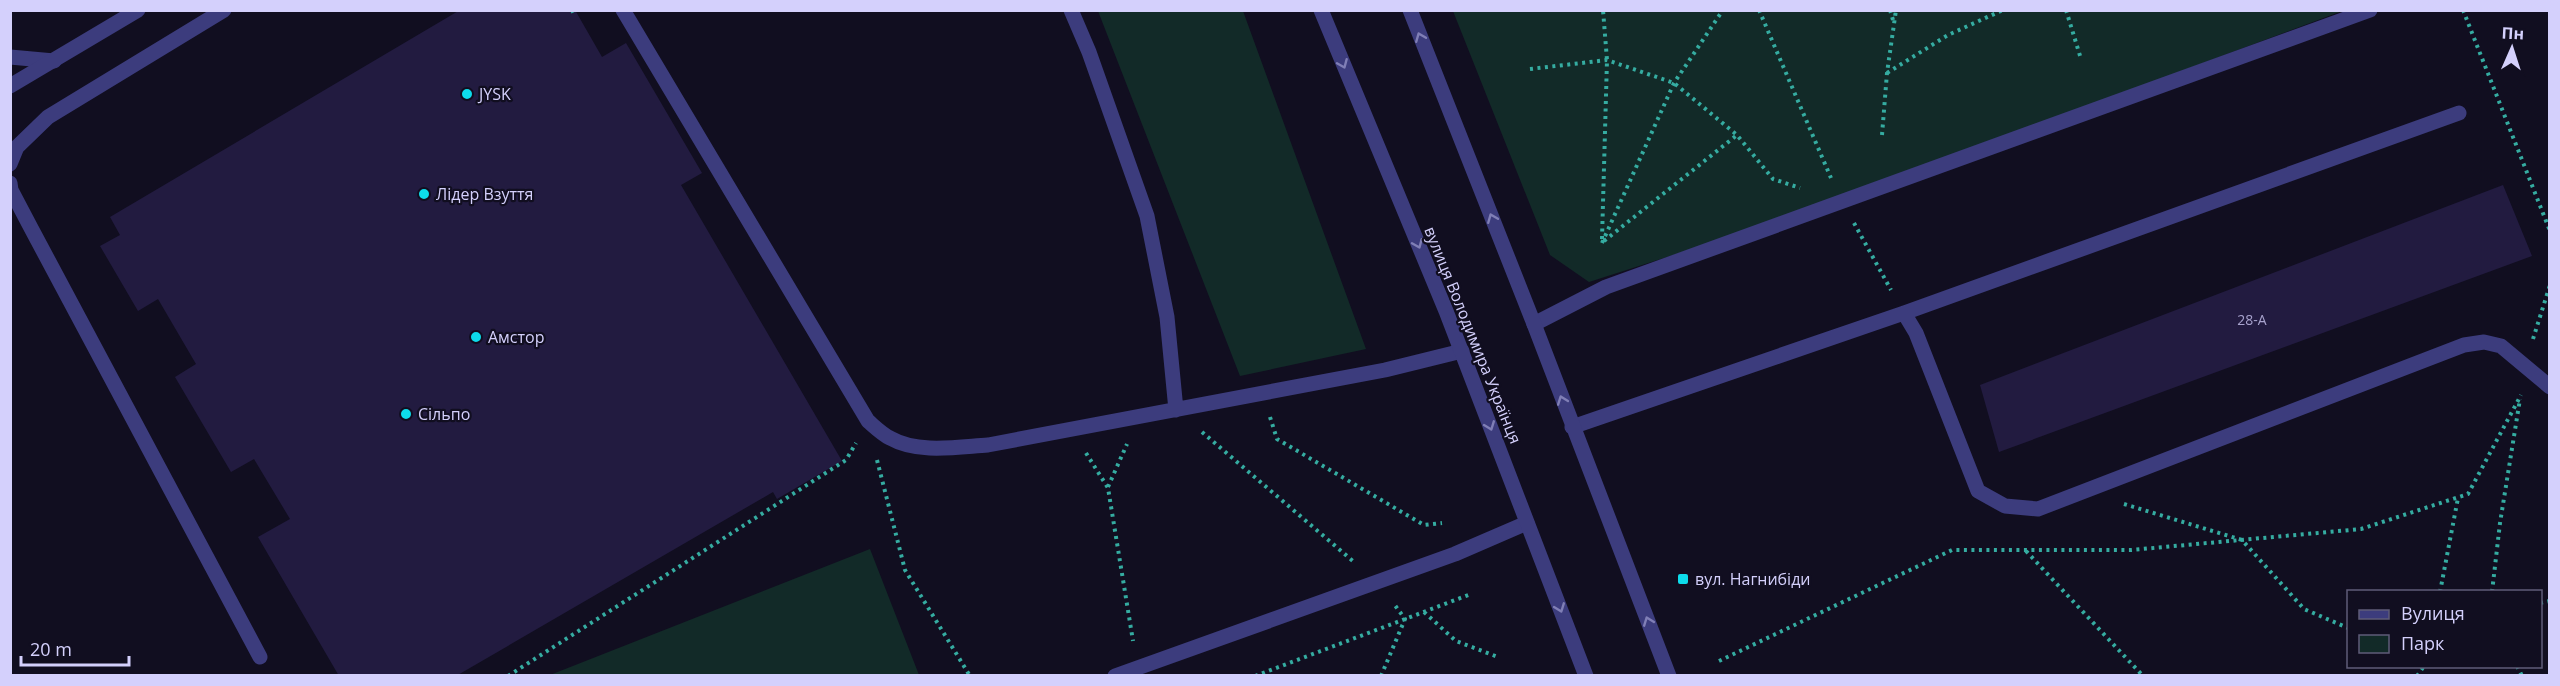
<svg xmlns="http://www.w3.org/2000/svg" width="2560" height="686" font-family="'Open Sans',sans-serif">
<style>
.green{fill:#122a28}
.building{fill:#221b40}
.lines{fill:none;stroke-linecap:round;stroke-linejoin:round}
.path{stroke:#35aca1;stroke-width:4;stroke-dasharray:3 4.5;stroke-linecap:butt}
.service{stroke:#3c3c7d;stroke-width:15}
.minor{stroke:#3c3c7d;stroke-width:15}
.tertiary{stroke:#3c3c7d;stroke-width:15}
.oneway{stroke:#807fb6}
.poi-dot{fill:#0ddceb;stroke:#110e20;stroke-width:2}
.labels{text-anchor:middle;stroke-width:4.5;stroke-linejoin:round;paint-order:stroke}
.number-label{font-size:14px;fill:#a8a3cd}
.poi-label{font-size:16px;fill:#d4d0fc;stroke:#110e20;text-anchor:start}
.street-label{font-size:16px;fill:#d4d0fc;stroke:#110e20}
</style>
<rect width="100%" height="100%" fill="#110e20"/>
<path class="green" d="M1098,11h145l123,338 -126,27z
M1453,11h889l-470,176 -30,14 -253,81 -39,-27z
M870,549l49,126h-369z"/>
<path class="building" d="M460,10h115l27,47 24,-14 76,130 -21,12 161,276 -65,38 -4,-7 -317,184h-117l-81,-139 32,-18 -36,-60 -23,13 -56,-95 21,-13 -38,-65 -20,12 -38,-65 20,-11 -10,-18z
M2503,185l29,71 -533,196 -19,-67z"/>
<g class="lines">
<path class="path" d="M572,10l3,6
M1759,10l72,168
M1890,10l3,10
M2066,10l15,49
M2463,10l87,221
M1530,69l77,-9 67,23 63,52 36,44 27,9
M1887,73l61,-38 55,-25
M1882,135l5,-62 9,-63
M1854,223l37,67
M1602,239l5,-179 -4,-50
M1604,241l133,-106
M1602,243l72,-160 49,-73
M2533,339l17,-54
M1270,417l7,22 147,86 18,-2
M1202,432l152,130
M1086,453l22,35 25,153
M877,460l28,110 65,106
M1108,487l19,-43
M2124,504l118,36 62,69 44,19
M2026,551l117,125
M2440,592l18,-94
M2492,592l8,-69 20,-124
M2540,603l10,-2
M1424,612l32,29 42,16
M1719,661l233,-111h179l230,-21 107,-35 53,-99
M2517,666l5,10
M508,676l338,-216 10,-17
M1255,676l216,-82
M1381,676l24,-57 -11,-15
M2417,676l7,-10"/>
<path class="service" d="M623,10l245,411c7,6 14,13 22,17 28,16 67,9 98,7l397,-75 77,-19
M1071,10l18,42 58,164 20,101 9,93
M10,57l44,4
M10,164l7,-17 31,-30 176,-107
M10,183l1,7 20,38 229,429
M1904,313l12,20 62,158 27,15 33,3 426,-164 20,-3 17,4 49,41
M1534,324l72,-37 764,-277
M1572,427l332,-114 555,-200
M1115,676l340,-122 72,-31"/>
<path class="minor" d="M10,86l128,-76"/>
<path class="tertiary" d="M1321,10l125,301 140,365
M1410,10l124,314 135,352"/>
</g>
<defs><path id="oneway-chevron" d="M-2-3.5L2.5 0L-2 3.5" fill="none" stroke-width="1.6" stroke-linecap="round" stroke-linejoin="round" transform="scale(1.5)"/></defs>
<g class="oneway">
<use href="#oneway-chevron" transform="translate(1420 37) rotate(-112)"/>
<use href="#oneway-chevron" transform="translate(1343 64) rotate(67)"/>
<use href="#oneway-chevron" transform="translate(1492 218) rotate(-112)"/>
<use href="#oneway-chevron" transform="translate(1418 244) rotate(67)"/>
<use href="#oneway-chevron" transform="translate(1562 400) rotate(-110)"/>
<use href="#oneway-chevron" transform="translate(1490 426) rotate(69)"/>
<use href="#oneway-chevron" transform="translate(1560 608) rotate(69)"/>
<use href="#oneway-chevron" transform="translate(1648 621) rotate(-111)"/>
</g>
<g class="poi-dot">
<circle cx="467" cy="94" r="6"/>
<circle cx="424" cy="194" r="6"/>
<circle cx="476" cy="337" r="6"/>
<circle cx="406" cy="414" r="6"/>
<rect x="1677" y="573" width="12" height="12" rx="3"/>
</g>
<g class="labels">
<g class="number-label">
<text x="2252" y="325">28-А</text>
</g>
<g class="poi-label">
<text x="479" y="100">JYSK</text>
<text x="436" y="200">Лідер Взуття</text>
<text x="488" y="343">Амстор</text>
<text x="418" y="420">Сільпо</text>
<text x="1695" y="585">вул. Нагнибіди</text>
</g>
<g class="street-label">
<text transform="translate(1473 335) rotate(68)" y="6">вулиця Володимира Українця</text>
</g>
</g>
<rect width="2560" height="686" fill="none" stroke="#d4d0fc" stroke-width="24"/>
<rect x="2347" y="590" width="195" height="78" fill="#110e20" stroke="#5f5c78" stroke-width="1.5"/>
<rect x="2359" y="610" width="30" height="9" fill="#3c3c7d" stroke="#5f5c78" stroke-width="1.5"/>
<text x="2401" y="620" font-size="18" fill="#d4d0fc">Вулиця</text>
<rect x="2359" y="635" width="30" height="18" fill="#122a28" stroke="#5f5c78" stroke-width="1.5"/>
<text x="2401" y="650" font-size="18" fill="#d4d0fc">Парк</text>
<g transform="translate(2512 48) rotate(3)" stroke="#110e20" stroke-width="4.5" paint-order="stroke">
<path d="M0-4.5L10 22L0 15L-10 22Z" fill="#d4d0fc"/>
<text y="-9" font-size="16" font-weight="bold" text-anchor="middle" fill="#d4d0fc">Пн</text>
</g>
<path d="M21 656v9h108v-9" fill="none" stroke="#d4d0fc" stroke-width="3"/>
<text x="30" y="656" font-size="18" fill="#d4d0fc" stroke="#110e20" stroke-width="4.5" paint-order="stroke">20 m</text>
</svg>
